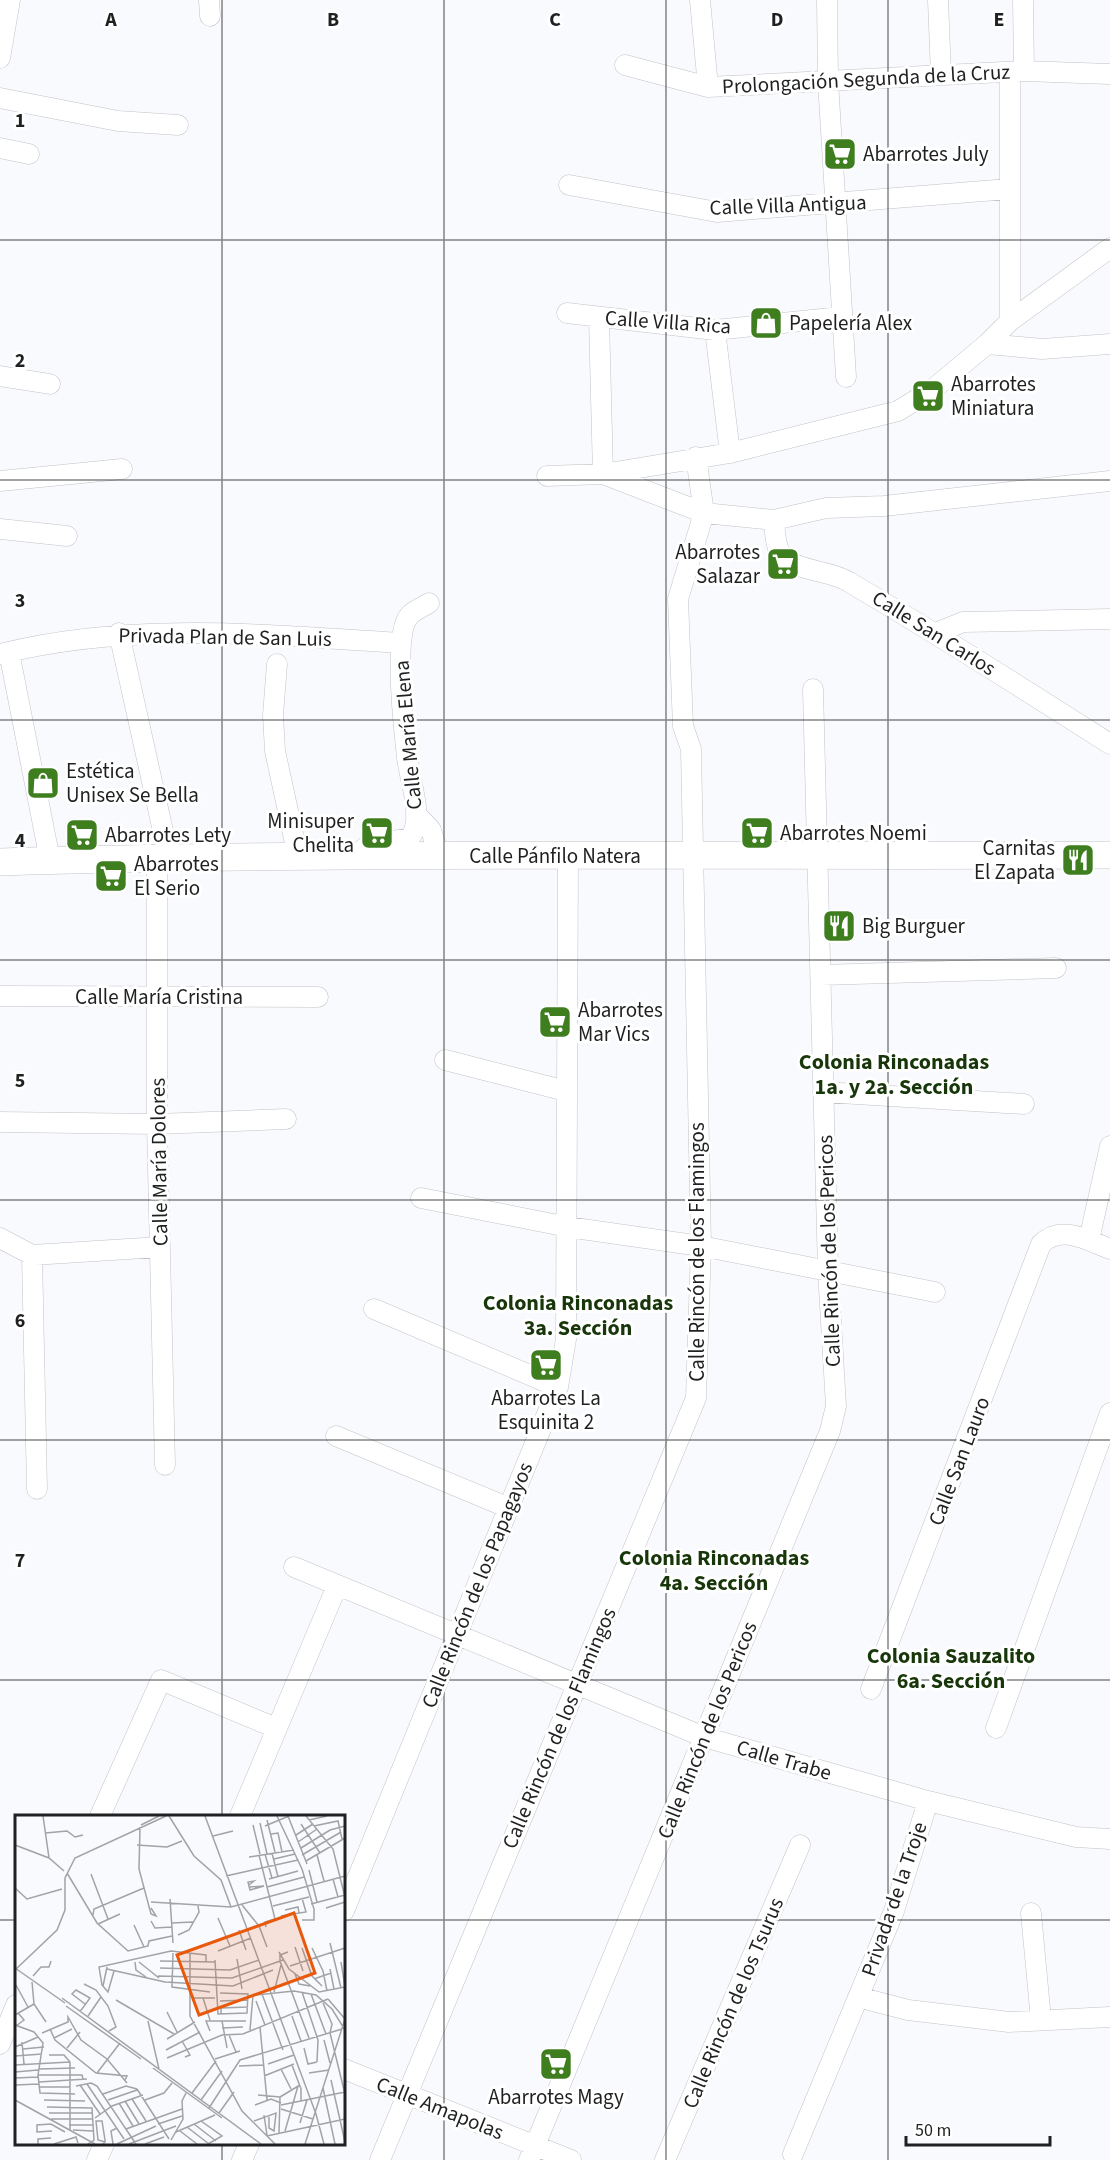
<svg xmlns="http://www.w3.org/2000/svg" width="1110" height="2160" font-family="'Source Sans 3',sans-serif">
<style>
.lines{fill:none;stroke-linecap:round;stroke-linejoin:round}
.street-casing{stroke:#c2c3c7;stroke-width:21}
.secondary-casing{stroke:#c2c3c7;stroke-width:28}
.street{stroke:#fff;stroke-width:20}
.secondary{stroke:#fff;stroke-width:27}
.grid{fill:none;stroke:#1f2021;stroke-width:1.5;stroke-opacity:0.55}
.labels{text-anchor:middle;stroke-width:6;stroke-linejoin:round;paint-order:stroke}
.street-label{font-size:21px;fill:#1f2021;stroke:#fff}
.poi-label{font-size:21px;fill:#1f2021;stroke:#fff;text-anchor:start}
.neighbourhood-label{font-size:22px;font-weight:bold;fill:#173609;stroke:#fff}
.inset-road{fill:none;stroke:#a1a3a6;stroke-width:1.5}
.view{fill:#e8590c;fill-opacity:0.15;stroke:#e8590c;stroke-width:3}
.inset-edge{fill:none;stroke:#1f2021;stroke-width:3}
.grid-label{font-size:20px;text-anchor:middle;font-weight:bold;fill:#1f2021;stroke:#fff;stroke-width:6;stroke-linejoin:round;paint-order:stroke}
</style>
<rect width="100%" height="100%" fill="#f8fafe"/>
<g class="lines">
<defs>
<path id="street" d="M209,0l1,16
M700,0l8,87
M827,0l1,81 18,296
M938,0l3,75
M1023,0l1,71
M0,58l10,-58
M625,65l83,22 316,-16 86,3
M0,98l118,23 60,4
M0,148l29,6
M569,185l148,27 292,-23
M567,313l148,17 126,-13
M599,318l4,156 101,39 70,7 52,-12 58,-2 226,-25
M1010,321v-249
M715,330l15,123
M987,344l55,5 68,-5
M0,376l50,8
M547,476l56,-2 127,-21 168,-42 34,-21 55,-46 23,-23 100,-73
M0,481l122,-12
M774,520c1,12 1,31 11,39 17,13 45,11 64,23 89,52 175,107 261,162
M0,529l67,7
M119,633l50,225
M936,633l27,-11 147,-3
M9,652l41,208
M0,654c130,-33 268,-19 400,-11
M277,664l-4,51 2,36 23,106
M416,814l15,16 8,26
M359,853l9,-8 42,-7c15,-20 -1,-59 -3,-81 -3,-28 -14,-122 2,-141 5,-6 14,-9 20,-13
M157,858v266l8,341
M820,975l236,-7
M0,996l318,1
M445,1060l121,31
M823,1092l201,12
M0,1122l157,2 129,-5
M421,1198l147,29 133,19 234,46
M0,1238l32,17 128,-8
M1089,1240l21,-94
M32,1255l5,234
M374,1309l184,78
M336,1436l173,72
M294,1567l410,170 224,64 148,36 34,2
M871,1689l170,-445c20,-20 46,-4 69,5
M996,1728l114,-315
M100,1816l61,-136 115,48
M240,1816l97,-230
M344,1911l214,-524 8,-48 2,-485
M1031,1913l10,107
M858,1997l50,13 101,12 101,-5
M0,2044l16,-39
M344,2069l227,91
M793,2154l101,-243 34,-110
M97,2160l7,-16
M242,2160l7,-16
M380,2160l316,-762 5,-152 -10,-497 -8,-23 -5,-127 26,-86 -8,-56
M529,2160l301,-729 6,-25 -8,-135 -15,-582
M665,2160l135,-315"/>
<path id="secondary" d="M0,862c370,-11 740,-5 1110,-7"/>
</defs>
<use href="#street" class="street-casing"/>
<use href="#secondary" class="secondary-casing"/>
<use href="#street" class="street"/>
<use href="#secondary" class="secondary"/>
</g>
<path class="grid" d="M222,0v1816M444,0v2160M666,0v2160M888,0v2160M0,240h1110M0,480h1110M0,720h1110M0,960h1110M0,1200h1110M0,1440h1110M0,1680h1110M0,1920h16M344,1920h766M222,2144v16"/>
<defs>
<symbol id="supermarket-square" viewBox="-11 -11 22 22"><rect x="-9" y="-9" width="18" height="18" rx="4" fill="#3e7e1f" stroke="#fff"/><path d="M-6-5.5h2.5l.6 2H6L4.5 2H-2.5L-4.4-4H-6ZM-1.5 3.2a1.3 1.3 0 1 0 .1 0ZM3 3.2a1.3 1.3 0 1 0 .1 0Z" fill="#fff"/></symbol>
<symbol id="shop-square" viewBox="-11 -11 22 22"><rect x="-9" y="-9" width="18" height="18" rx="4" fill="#3e7e1f" stroke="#fff"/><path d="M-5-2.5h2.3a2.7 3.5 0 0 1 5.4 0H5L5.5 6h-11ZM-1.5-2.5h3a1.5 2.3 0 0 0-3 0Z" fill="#fff"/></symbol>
<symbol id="restaurant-square" viewBox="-11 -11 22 22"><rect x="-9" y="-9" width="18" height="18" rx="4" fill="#3e7e1f" stroke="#fff"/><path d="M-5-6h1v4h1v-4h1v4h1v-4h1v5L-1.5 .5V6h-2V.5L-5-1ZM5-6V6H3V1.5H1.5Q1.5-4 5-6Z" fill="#fff"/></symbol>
</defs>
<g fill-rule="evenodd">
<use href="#supermarket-square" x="821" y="135" width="38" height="38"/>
<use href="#shop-square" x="747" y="304" width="38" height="38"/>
<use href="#supermarket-square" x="909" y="377" width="38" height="38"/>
<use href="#supermarket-square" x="764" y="545" width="38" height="38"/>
<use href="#shop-square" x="24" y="764" width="38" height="38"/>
<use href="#supermarket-square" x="358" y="814" width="38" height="38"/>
<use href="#supermarket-square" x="738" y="814" width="38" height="38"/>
<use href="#supermarket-square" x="63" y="816" width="38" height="38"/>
<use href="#restaurant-square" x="1059" y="841" width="38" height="38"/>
<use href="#supermarket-square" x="92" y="857" width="38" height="38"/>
<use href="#restaurant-square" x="820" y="907" width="38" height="38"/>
<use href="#supermarket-square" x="536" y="1003" width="38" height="38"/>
<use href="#supermarket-square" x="527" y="1346" width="38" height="38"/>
<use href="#supermarket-square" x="537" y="2045" width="38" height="38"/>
</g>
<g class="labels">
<g class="street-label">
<text transform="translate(866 79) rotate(-3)" y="7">Prolongación Segunda de la Cruz</text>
<text transform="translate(788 205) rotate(-2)" y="7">Calle Villa Antigua</text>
<text transform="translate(668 322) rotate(4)" y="7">Calle Villa Rica</text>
<text transform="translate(934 633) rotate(32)" y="7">Calle San Carlos</text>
<text transform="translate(225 637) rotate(1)" y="7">Privada Plan de San Luis</text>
<text transform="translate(408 735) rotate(-95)" y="7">Calle María Elena</text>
<text x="555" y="863">Calle Pánfilo Natera</text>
<text x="159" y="1004">Calle María Cristina</text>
<text transform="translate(159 1162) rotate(-91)" y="7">Calle María Dolores</text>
<text transform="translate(829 1251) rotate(-92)" y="7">Calle Rincón de los Pericos</text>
<text transform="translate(697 1252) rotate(-90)" y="7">Calle Rincón de los Flamingos</text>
<text transform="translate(959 1461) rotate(-69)" y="7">Calle San Lauro</text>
<text transform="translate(477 1585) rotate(-68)" y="7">Calle Rincón de los Papagayos</text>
<text transform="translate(559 1728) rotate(-67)" y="7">Calle Rincón de los Flamingos</text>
<text transform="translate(707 1730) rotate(-68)" y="7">Calle Rincón de los Pericos</text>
<text transform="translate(784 1760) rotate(16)" y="7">Calle Trabe</text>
<text transform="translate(894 1899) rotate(-71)" y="7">Privada de la Troje</text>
<text transform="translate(733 2003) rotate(-67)" y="7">Calle Rincón de los Tsurus</text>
<text transform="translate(440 2108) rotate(22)" y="7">Calle Amapolas</text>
</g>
<g class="poi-label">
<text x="863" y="161">Abarrotes July</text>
<text x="789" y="330">Papelería Alex</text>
<text x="951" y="391">Abarrotes<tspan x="951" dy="24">Miniatura</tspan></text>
<text x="760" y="559" text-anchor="end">Abarrotes<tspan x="760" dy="24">Salazar</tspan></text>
<text x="66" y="778">Estética<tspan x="66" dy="24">Unisex Se Bella</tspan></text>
<text x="354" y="828" text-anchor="end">Minisuper<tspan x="354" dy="24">Chelita</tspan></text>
<text x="780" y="840">Abarrotes Noemi</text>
<text x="105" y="842">Abarrotes Lety</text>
<text x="1055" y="855" text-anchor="end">Carnitas<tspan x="1055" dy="24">El Zapata</tspan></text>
<text x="134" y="871">Abarrotes<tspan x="134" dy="24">El Serio</tspan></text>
<text x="862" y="933">Big Burguer</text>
<text x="578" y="1017">Abarrotes<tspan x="578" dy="24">Mar Vics</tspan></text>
<text x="546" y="1405" text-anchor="middle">Abarrotes La<tspan x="546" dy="24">Esquinita 2</tspan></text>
<text x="556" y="2104" text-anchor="middle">Abarrotes Magy</text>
</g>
<g class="neighbourhood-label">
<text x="894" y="1069">Colonia Rinconadas<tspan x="894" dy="25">1a. y 2a. Sección</tspan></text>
<text x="578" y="1310">Colonia Rinconadas<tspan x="578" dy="25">3a. Sección</tspan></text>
<text x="714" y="1565">Colonia Rinconadas<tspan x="714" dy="25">4a. Sección</tspan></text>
<text x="951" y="1663">Colonia Sauzalito<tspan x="951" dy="25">6a. Sección</tspan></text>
</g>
</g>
<g transform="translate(15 1815)">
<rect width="330" height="330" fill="#f8fafe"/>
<path class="inset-road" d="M28,1l6,42M154,1l25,40 27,24 10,27M190,1l111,298 8,30M262,1l25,53 12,40v11h-12M273,1l19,48M291,1l27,33 12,48M252,5l8,32M294,5l18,-4M245,8l7,31M286,9l19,29M126,10l18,-9M238,10l7,29M250,11l24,-10M299,11l24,-5 4,18M125,12l-1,42 12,45 5,2 -5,-8M30,18l22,-2 8,6 8,-2M256,19l7,-1 4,19M281,20l17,-11M198,21l20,-5M283,27l19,-13M0,30l34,13 15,13M122,30l30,2 15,-6M286,33l29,-18 15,-4M257,38l6,24M250,39l7,24M244,40l16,64 -10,3 1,5M287,40l39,-23M302,40l7,26M234,42l45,-7M259,44l21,-5M291,46l39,-23M294,55l8,32M52,58l30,50 31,28 20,-5 1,-5 23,-5M76,59l17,45M211,61l72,-16M254,64l29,-8M318,64l5,18M234,70l5,-4 -6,1 2,8 14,-4 -15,1M252,72l37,-10M0,73l12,11 35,-10M155,84l3,44M136,87l80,5 114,-31M296,89l34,-9M227,90l17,21 8,21M258,91l36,-9M311,93l19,-6M270,95l13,-3 1,6M78,100l1,-6 50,-21M266,101l25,-4 -4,-14M203,103l12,28M136,106l4,7 17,-1M156,108l22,-1M83,109l22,-10M119,110l10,22M224,115l7,20M163,120l11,-5 10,-18 -1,-6M315,128l11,45M280,132l8,24M287,133l10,28 10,10M297,133l11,23 4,20M203,136l33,-13M264,137l10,17 30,23 26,-5M273,137l-8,3v6l29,77M158,138l-1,34 38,5M175,138v63l52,95 33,33M222,144l5,30M200,145l3,54 29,-1 1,-19 -28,-1M145,146l55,1M120,147l1,8 10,7M124,147l20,16M326,147l4,25M275,151l55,-18M0,153l50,35M145,153l70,2 29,-10M92,154l58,13 68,4 40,-16M315,154l4,20M0,155l42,-40 8,-20v-32l10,-20 91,-42M99,156l-6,21 -6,-7 -3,-18 72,-16 35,4v7M280,159l4,10 11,2M18,161l8,-9h8l2,-6M143,161l74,2 51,-18M299,164l17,-6M17,167l2,22 12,18M69,169l12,6 12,16 8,21 -7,4M1,170l12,22M88,171l4,-19M259,177l7,-27M287,177l16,48 -1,22M247,179l21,56M296,179l15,40M233,181l46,-5 22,4 16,14 13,21M47,183l199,146M178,183h22M188,183l7,22M313,184l17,20M101,185l58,34M205,186l28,-1M241,186l9,24M308,188l9,21 -2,9 15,61M51,191l75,53M65,196l2,-2 8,-11 -14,-8 -4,4 13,10M152,197l10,20M206,199v-6l27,-1M0,200l19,-11M73,201l13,-19M277,201l9,25M133,206l11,48M207,206l5,27M0,210l19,7 9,11 -5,32 2,18 35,1M1,211l8,-6 -6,-7M245,212l7,73M207,213l21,-1M35,214l5,11 41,33 31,3 -2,4M235,215l3,-35M195,216l-4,-10h40M27,218l26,-11v-5l13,23 26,19 20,24M214,220l7,17M39,223l18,-9M152,224l28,-17M309,225l6,23M167,226l8,14 -5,2M7,227l2,22M0,232l23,-10M52,233l13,-16M289,233l4,16 9,-2M8,234l21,-2M151,235l34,-18M34,240h15l6,7M0,241l27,-2M152,243l55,-23 21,-1 85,-35M200,244l25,-8M55,247v68M253,249l26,-9M0,250l55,-3M277,250l9,24v12M224,251l24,-1M138,253l69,50M24,254l36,-1M266,254l10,20M0,257l23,-2M82,258l23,-30M294,258l20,-3M23,260h44l1,4M249,261l30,-12M0,263l23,-1M316,265l14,62M24,267l48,-3M72,269l37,55M0,270l24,-1M65,270l20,29M61,271l15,-3 6,3 39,58M25,272h30M308,273l12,56M122,274l32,50M177,278l24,-32M88,279l23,-8 11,3M243,280l22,2M265,282l20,-12M117,284l14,22M0,285l80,44M29,285l41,1M93,285l29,-10M130,285l19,-7 8,-10M186,285l21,-29M110,286l14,23M104,288l14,23M240,290l16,-6 10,4M266,290l64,-13M32,292l45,1 2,32 -6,4M194,293l31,-48 102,-31M266,294l32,10M34,298h43M204,298l15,-21M249,300l3,20M80,303l17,-12 31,-11M36,304h41M186,306l21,15 -14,8M239,306l22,-8 -2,18 -5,-3v-11M285,308l7,-23M143,309l24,-8M179,309l22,17M54,310h24M172,312l22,17M111,314l56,-20M58,315l20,1M37,316l-15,1v-7l14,-1 14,8M165,316l17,13M270,316l13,-45M161,317l39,-17M264,318l1,-36M252,321l78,-17M156,325l12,-21 -1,-18 4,-8M23,329v-5l13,-1M39,329l22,-7 2,6M88,329l2,-2v-2l-3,-19h-6l2,19 7,2M98,329l-2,-13 6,-3M102,329l39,-18M114,329l47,-18M130,329l19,-7M290,329l40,-125"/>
<path class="view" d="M279,98l21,60 -116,42 -22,-60z"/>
<rect width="330" height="330" class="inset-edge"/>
</g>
<g class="grid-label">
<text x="111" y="26">A</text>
<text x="333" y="26">B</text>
<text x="555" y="26">C</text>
<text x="777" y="26">D</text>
<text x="999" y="26">E</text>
<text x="20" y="127">1</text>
<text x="20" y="367">2</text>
<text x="20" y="607">3</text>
<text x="20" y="847">4</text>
<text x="20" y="1087">5</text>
<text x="20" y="1327">6</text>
<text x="20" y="1567">7</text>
</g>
<path d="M906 2136v9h144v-9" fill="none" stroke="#1f2021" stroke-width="3"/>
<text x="915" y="2136" font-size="18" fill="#1f2021" stroke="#ffffff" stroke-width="4.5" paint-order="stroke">50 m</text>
</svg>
